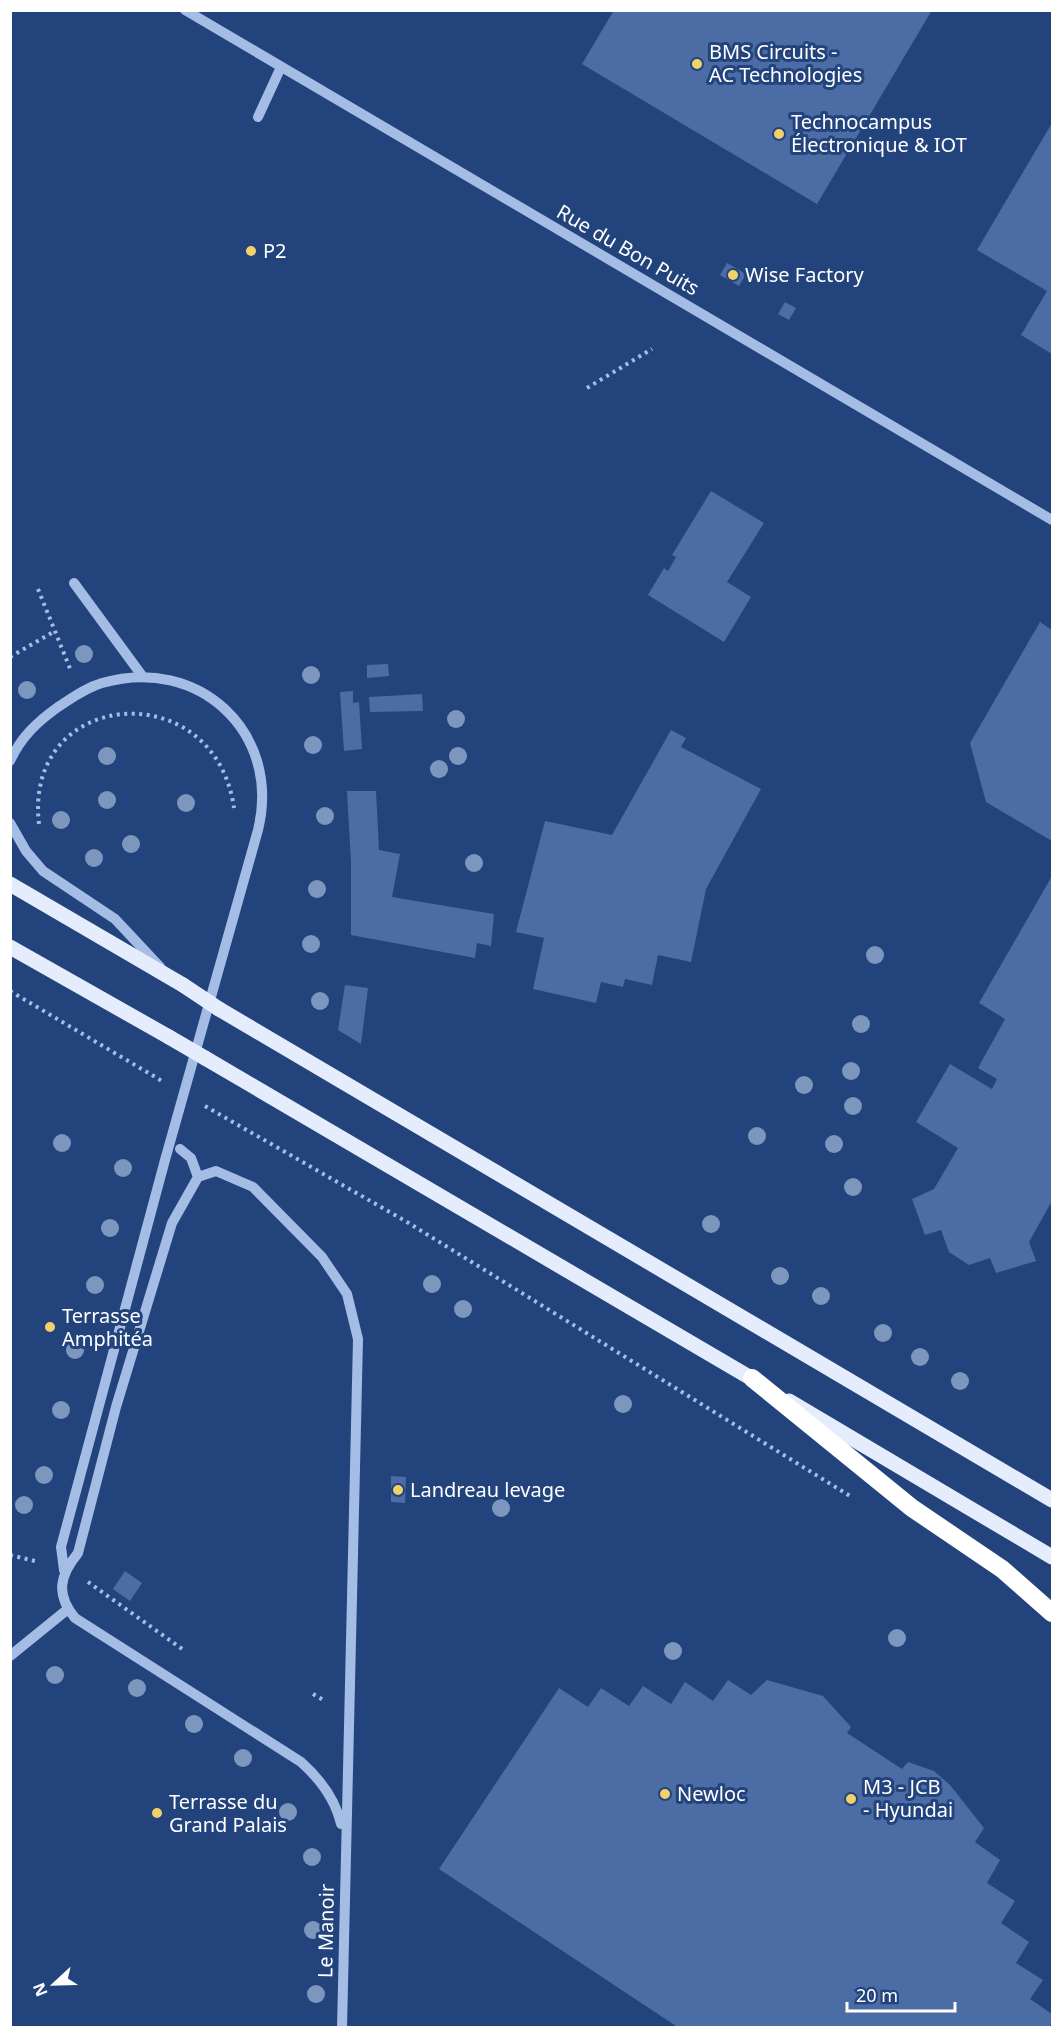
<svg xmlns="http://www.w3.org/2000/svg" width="1063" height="2038" font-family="'Noto Sans',sans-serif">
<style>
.building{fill:#4b6ca4}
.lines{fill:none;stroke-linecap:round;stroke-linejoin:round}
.path{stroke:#a5bde5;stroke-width:4;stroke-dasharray:3 4.5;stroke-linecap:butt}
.minor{stroke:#a5bde5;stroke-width:10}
.major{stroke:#e5edfd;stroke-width:15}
.highway{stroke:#fff;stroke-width:18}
.major-bridge{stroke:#e5edfd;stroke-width:15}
.tree{fill:#7d96be}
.poi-dot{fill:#f0d268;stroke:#22437b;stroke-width:2}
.labels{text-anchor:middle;stroke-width:6;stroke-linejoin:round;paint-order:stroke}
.poi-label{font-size:20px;fill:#fff;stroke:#22437b;text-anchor:start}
.street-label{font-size:20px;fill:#fff;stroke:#22437b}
</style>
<rect width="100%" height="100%" fill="#22437b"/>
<path class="building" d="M614,10h318l-115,194 -235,-140z
M1052,123v231l-31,-19 26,-44 -70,-41z
M727,263l19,11 -7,12 -19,-11z
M785,302l11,6 -7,12 -11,-6z
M711,491l53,32 -37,59 24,15 -27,45 -76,-47 16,-27 4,3 8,-14 -4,-2z
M1040,622l12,8v211l-66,-39 -16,-59z
M388,664l1,12 -22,2v-13z
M353,691v12l6,-1 3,47 -18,2 -4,-59z
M422,694l1,17 -53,1 -1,-15z
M671,730l15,8 -5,9 80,42 -55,100 -15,73 -33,-7 -6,30 -27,-6 -2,8 -22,-5 -5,21 -63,-14 11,-51 -28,-6 29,-111 67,14z
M347,791h29l3,59 21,4 -8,43 102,17 -3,32 -14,-3 -2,15 -124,-23v-72z
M1052,876v325l-23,41 7,19 -40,12 -6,-15 -21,7 -20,-13 -8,-22 -16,5 -13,-36 22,-10 24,-41 -42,-26 34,-58 42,25 5,-10 -19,-11 27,-49 -26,-16z
M345,985l23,3 -7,56 -23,-14z
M391,1476l15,1 -1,26 -14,-1z
M125,1571l17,12 -12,18 -17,-12z
M728,1680l23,15 16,-15 56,16 28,31 -4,6 55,36 6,-7 26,9 16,14 34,43 -9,14 25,18 -13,23 28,18 -14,22 28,19 -13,21 27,17 -13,19 22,15 -2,14h-371l-240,-159 120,-181 29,19 13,-19 28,18 14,-20 28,18 14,-22 28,19z"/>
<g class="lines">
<path class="path" d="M587,388l65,-39
M38,589l33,82
M10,657l45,-26
M39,824c-16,-137 176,-151 195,-16
M10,991l152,90
M205,1106l202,116 443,274
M10,1555l29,7
M88,1582l97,69
M313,1694l12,7"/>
<path class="minor" d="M185,10l867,510
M258,117l23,-50
M74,583l69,94
M10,761c11,-24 27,-39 48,-54 14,-9 27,-19 44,-24 96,-28 180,49 156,147l-93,330 -104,387 3,23
M10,823l16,28 17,20 72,48 45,48
M180,1149l11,9 7,19 -26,46 -56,184 -38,146c-18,22 -23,41 -3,65l226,144c19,17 34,36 40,62
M198,1177l18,-6 37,16 69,70 25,37 11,45 -16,689
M10,1656l58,-47"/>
<path class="major" d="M10,884l173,101
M10,947l159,90
M219,1009l833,491
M205,1058l556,326
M789,1401l263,156"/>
<path class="highway" d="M752,1378l160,130 90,61 50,44"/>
<path class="major-bridge" d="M183,985l36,24
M169,1037l36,21"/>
</g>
<g class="tree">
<circle cx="84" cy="654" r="9"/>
<circle cx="311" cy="675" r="9"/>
<circle cx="27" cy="690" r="9"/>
<circle cx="456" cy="719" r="9"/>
<circle cx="313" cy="745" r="9"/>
<circle cx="107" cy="756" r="9"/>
<circle cx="458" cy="756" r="9"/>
<circle cx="439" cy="769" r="9"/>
<circle cx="107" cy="800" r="9"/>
<circle cx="186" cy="803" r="9"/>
<circle cx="325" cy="816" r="9"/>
<circle cx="61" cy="820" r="9"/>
<circle cx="131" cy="844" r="9"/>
<circle cx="94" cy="858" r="9"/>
<circle cx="474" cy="863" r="9"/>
<circle cx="317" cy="889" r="9"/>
<circle cx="311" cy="944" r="9"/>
<circle cx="875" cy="955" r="9"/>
<circle cx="320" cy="1001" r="9"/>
<circle cx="861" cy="1024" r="9"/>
<circle cx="851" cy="1071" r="9"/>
<circle cx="804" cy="1085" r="9"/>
<circle cx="853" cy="1106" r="9"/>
<circle cx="757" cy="1136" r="9"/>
<circle cx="62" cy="1143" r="9"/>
<circle cx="834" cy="1144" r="9"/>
<circle cx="123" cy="1168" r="9"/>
<circle cx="853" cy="1187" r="9"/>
<circle cx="711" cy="1224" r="9"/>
<circle cx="110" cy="1228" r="9"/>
<circle cx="780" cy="1276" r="9"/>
<circle cx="432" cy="1284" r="9"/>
<circle cx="95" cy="1285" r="9"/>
<circle cx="821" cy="1296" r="9"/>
<circle cx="463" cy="1309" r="9"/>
<circle cx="883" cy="1333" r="9"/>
<circle cx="75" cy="1350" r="9"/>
<circle cx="920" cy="1357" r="9"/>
<circle cx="960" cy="1381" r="9"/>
<circle cx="623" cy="1404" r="9"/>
<circle cx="61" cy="1410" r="9"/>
<circle cx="44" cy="1475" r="9"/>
<circle cx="24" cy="1505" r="9"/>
<circle cx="501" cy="1508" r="9"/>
<circle cx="897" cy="1638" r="9"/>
<circle cx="673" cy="1651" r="9"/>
<circle cx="55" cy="1675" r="9"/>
<circle cx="137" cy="1688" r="9"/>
<circle cx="194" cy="1724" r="9"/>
<circle cx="243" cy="1758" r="9"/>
<circle cx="288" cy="1812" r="9"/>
<circle cx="312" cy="1857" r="9"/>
<circle cx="313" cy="1930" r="9"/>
<circle cx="316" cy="1994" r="9"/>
</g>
<g class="poi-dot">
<circle cx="697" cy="64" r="6"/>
<circle cx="779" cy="134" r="6"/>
<circle cx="251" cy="251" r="6"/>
<circle cx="733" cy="275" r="6"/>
<circle cx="50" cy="1327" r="6"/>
<circle cx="398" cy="1490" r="6"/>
<circle cx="665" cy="1794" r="6"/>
<circle cx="851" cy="1799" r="6"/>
<circle cx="157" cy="1813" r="6"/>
</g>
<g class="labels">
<g class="poi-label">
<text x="709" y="59">BMS Circuits -<tspan x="709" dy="23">AC Technologies</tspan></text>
<text x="791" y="129">Technocampus<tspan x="791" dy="23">Électronique &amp; IOT</tspan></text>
<text x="263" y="258">P2</text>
<text x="745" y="282">Wise Factory</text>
<text x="62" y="1323">Terrasse<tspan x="62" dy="23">Amphitéa</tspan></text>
<text x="410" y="1497">Landreau levage</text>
<text x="863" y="1794">M3 - JCB<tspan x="863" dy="23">- Hyundai</tspan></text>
<text x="677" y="1801">Newloc</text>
<text x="169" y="1809">Terrasse du<tspan x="169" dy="23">Grand Palais</tspan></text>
</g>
<g class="street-label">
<text transform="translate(628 250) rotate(30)" y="7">Rue du Bon Puits</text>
<text transform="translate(326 1931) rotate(-89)" y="7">Le Manoir</text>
</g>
</g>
<rect width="1063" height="2038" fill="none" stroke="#ffffff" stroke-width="24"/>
<g transform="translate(54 1984) rotate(248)" stroke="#22437b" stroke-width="4.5" paint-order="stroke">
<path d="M0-4.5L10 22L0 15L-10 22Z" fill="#ffffff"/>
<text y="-9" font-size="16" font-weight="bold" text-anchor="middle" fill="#ffffff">N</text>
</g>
<path d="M847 2002v9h108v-9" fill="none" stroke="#ffffff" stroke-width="3"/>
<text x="856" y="2002" font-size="18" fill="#ffffff" stroke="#22437b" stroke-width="4.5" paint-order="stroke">20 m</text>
</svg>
